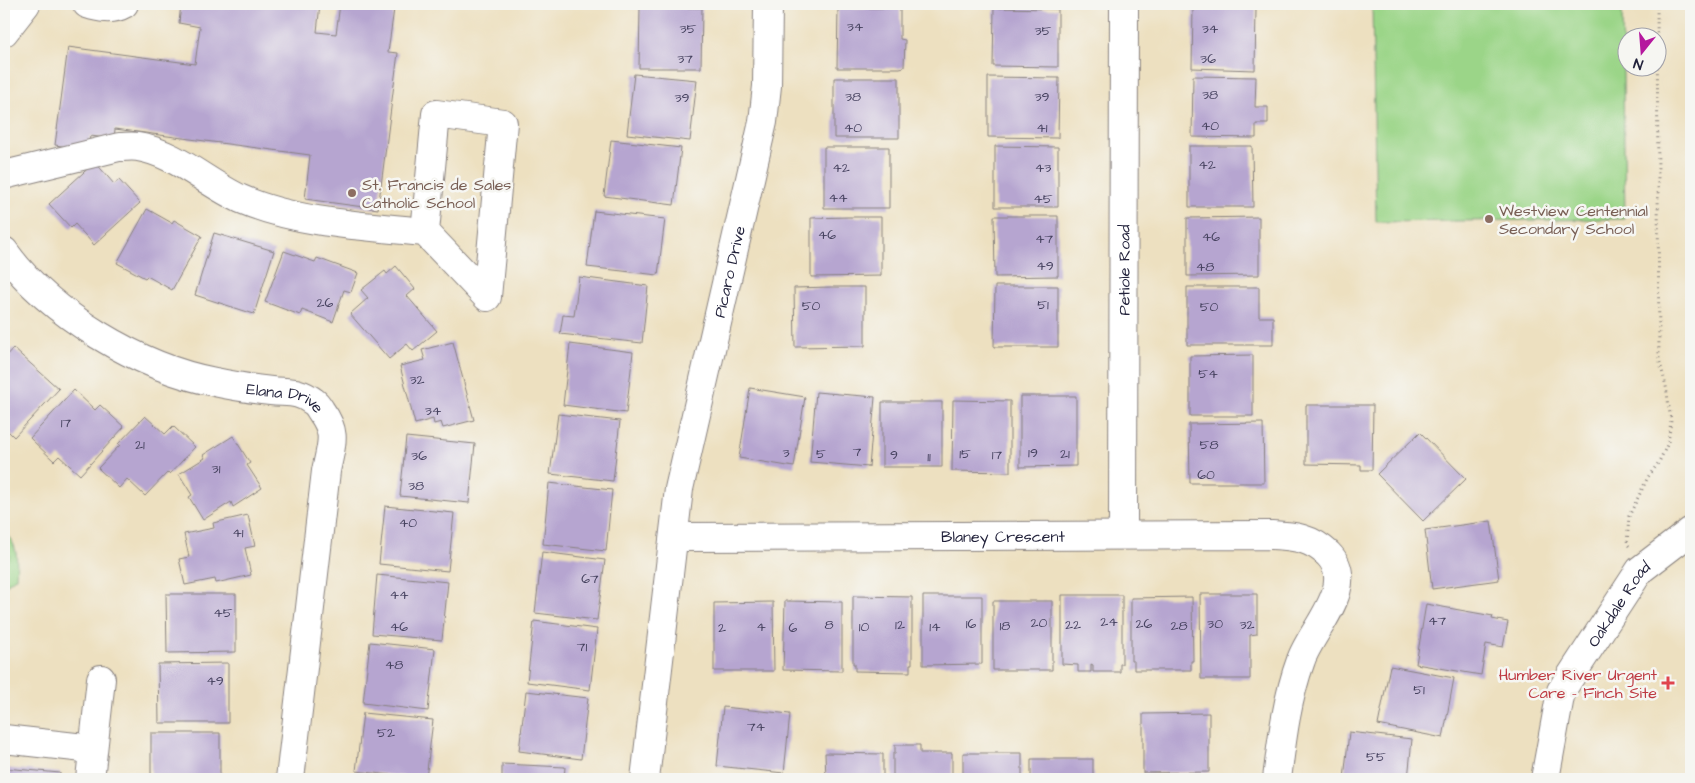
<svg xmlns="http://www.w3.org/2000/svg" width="1695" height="783" font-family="'Architects Daughter',sans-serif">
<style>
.grass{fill:url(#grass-tufts);stroke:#5e7c62}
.pitch{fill:#9bd588;stroke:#5e7c62}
.building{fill:#b6a5d0}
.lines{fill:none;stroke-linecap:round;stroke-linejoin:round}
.minor-casing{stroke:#88817e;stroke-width:30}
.path{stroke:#88817e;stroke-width:3;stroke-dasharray:1 4;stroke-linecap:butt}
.minor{stroke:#fff;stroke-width:28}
.education-dot{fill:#8d6e63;stroke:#f6f6f2;stroke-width:2}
.health-dot{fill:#e0444e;stroke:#f6f6f2;stroke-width:2}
.labels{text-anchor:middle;stroke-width:5;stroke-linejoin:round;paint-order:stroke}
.number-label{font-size:14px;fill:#474360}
.education-label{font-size:16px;fill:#785e54;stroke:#f6f6f2;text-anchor:start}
.street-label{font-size:16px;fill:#22223b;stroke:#f6f6f2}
.health-label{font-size:16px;fill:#be3a42;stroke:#f6f6f2;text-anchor:end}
</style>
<defs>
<pattern id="grass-tufts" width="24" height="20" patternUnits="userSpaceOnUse" patternTransform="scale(1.25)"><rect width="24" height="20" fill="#9bd588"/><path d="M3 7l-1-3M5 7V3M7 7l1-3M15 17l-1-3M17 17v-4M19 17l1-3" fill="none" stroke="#85b776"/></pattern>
</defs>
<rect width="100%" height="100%" fill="#f6f6f2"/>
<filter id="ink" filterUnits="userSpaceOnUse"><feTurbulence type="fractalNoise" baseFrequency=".02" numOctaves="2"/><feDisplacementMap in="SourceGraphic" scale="10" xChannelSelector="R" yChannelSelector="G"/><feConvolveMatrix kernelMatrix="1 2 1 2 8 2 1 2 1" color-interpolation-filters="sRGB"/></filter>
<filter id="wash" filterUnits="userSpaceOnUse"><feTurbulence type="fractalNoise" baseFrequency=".0096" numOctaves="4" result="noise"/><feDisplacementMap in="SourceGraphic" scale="20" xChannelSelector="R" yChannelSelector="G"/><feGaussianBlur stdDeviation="1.12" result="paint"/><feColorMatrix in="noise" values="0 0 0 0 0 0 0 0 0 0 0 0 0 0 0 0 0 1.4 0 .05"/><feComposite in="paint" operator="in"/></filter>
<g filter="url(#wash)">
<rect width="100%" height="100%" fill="#ede0c0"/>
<path class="grass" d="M4,533c15,11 13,27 12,44l-12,10z"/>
<path class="pitch" d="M1372,4h250l3,215 -249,3z"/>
<g id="blocks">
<path class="building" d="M181,4h139l-3,28 19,2 4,-30h16l38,5 -6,43 10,1 -20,156 -73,-10 5,-44 -195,-26 -1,10 -24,-3 -2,14 -33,-5 13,-98 127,17 5,-37 -21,-4z
M640,7l62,1 -1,60h-62z
M1193,7l63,1 -1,62 -63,-2z
M838,8h62v31l5,1 -1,27 -4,1h-63z
M994,8l64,1v58l-65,-1z
M634,74l63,6 -7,61 -63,-7z
M1193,76l63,1 -1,30h13v17h-12v14l-64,-1z
M988,77l71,1 -1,60 -70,-1z
M834,78h65v60h-65z
M611,140l70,8 -7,57 -70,-9z
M995,146l63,1v60h-63z
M1189,146h63l1,61h-64z
M824,147h65v61h-65z
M95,162l19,22 5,-4 21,23 -46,42 -19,-21 -4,4 -22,-24z
M147,209l25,14 2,-3 28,16 -30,54 -25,-14 -2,2 -28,-15z
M594,211l71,8 -7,56 -71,-8z
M994,216h64v60l-63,1z
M848,217h33v59l-70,1v-59z
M1259,217v58l-72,1v-58z
M214,233l60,18 -20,63 -59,-19z
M284,251l31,11 2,-4 41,15 -7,19 -7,-2 -11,32 -31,-12 -2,5 -35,-13z
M396,266l19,23 -8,7 30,35 -24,20 -6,-7 -18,15 -39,-45 18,-16 -7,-8 24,-19 2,3z
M579,277l69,9 -6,57 -82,-9 3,-19 11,1z
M995,286h63v61h-64z
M831,287h34v59l-70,1 -1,-59z
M1187,287h72v30h14v28h-86z
M453,342l21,78 -31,8 -2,-6 -7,2 -1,-5 -18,5 -15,-58 25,-6 -3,-10z
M570,344l63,8 -7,61 -63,-8z
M13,348l46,41 -45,48 -10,-10v-69z
M1253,355v61h-63v-60z
M750,388l55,9 -11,70 -55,-9z
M74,390l21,20 5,-5 24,22 -44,48 -21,-19 -5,5 -24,-23z
M816,392l59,5 -6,70 -59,-5z
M1020,396h56v70l-56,1z
M953,400l57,1v71l-58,-1z
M882,402h60v65h-60z
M1306,405h67l-1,65h-11v-5l-55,-1z
M558,414l62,7 -7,60 -63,-7z
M145,416l20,18 8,-8 22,21 -25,27 -2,-2 -23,24 -18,-17 -8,9 -21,-20 22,-23 -2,-1z
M1263,423l1,60h-74l-1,-59z
M1420,432l46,47 -43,42 -46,-47z
M233,436l17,27 -3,2 15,23 -29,19 -2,-5 -28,18 -14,-23 3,-2 -13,-21 26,-16 -2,-3z
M406,437l69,7 -6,59 -69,-7z
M549,483l63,7 -6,61 -63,-7z
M385,506l69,7 -6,58 -69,-7z
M248,515l7,31 -10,2 6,27 -35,8 -1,-4 -30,6 -6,-26 10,-2 -5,-23 30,-6 -1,-5z
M1491,521l8,59 -67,9 -7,-59z
M542,552l63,8 -8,60 -62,-7z
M377,575l71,7 -6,58 -70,-6z
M166,594h70v58l-69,1z
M1200,594h57v40l-7,1v44h-49z
M1062,595h60v69h-2v8h-27v-7l-2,-1v8h-13v-7l-16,-1z
M853,596l59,1v67h-2v8l-55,-1v-7h-2z
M923,596h59v68l-59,1z
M1192,597l1,64h-2v9h-57v-9h-3v-63z
M785,601l57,1v69l-59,-1z
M993,601h59v69h-59z
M773,602l1,69h-60v-68z
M1426,604l67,12 -1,3 16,3 -5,25 -17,-3 -5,31 -65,-11z
M534,621l63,8 -7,61 -63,-8z
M370,642l65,7 -7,62 -65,-8z
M228,663v60h-69l-1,-59z
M1390,666l64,12 -11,60 -65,-13z
M526,691l62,7 -7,61 -62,-8z
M723,707l67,7 -6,59 -67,-7z
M363,713l70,7 -7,59 -70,-8z
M1209,713v59l-66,1v-59z
M1349,732l63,7 -4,40h-64z
M151,733h69v46h-69z
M895,745h25v8h32v26h-59v-26h2z
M825,753l58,1v25h-57z
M963,753h59v26h-59z
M1031,759h62v20h-62z
M502,764l63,3 -1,12h-62z
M4,768l56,5v6h-56z"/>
</g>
</g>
<g filter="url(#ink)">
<use href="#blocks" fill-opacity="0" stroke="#88817e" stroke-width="1"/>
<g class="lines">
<defs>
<g id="minor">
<path d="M87,4c12,4 25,7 37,0"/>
<path d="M4,32l22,-28"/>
<path d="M4,175l115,-28c7,0 13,-1 19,0 38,6 68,36 103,52 55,24 124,27 184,33l62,65 16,-174 -67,-9 -11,118"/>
<path id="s1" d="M4,251c45,63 136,117 211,131 18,4 38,7 56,9 17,2 28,-1 43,11 3,2 5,6 7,9 17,23 10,34 5,60l-36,308"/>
<path id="s2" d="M1123,535l1,-531"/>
<path id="s3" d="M675,537l597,-2c23,1 39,3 56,19 31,31 -17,76 -27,106 -14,38 -19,79 -24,119"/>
<path d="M4,739l89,10"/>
<path d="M90,779l11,-100"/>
<path id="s4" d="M645,779l34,-290 84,-367 4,-36 1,-82"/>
<path id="s5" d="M1545,779l16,-88 79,-121 51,-39"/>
</g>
</defs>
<use href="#minor" class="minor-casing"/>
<path class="path" d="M1629,546l-2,-2 2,-28 19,-39 11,-15 9,-19 3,-22 -5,-35 -7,-27 -2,-355"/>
<use href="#minor" class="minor"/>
</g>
</g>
<g class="education-dot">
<circle cx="352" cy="193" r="5"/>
<circle cx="1489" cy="219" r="5"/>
</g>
<path class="health-dot" d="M1665.5 675.5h5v5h5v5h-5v5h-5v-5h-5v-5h5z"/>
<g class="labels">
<g class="number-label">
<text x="855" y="31">34</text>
<text x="688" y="33">35</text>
<text x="1210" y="33">34</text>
<text x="1043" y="35">35</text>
<text x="685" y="63">37</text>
<text x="1208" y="63">36</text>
<text x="1210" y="99">38</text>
<text x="853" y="101">38</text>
<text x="1042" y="101">39</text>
<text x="682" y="102">39</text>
<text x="1210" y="130">40</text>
<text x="853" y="132">40</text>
<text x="1042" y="132">41</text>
<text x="1207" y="169">42</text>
<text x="841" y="172">42</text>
<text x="1043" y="172">43</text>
<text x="838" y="202">44</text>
<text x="1043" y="203">45</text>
<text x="827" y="239">46</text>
<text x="1211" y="241">46</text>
<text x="1044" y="243">47</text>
<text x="1045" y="270">49</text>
<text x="1205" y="271">48</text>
<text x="325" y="307">26</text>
<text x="1043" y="309">51</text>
<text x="811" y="310">50</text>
<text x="1209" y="311">50</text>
<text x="1208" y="378">54</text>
<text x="417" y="384">32</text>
<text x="433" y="415">34</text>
<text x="66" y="427">17</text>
<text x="140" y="449">21</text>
<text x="1209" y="449">58</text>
<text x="857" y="456">7</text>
<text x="786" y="457">3</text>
<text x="1033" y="457">19</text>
<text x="821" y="458">5</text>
<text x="965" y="458">15</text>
<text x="1065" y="458">21</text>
<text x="894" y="459">9</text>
<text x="997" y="459">17</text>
<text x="419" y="460">36</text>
<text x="929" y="461">11</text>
<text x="216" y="473">31</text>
<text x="1206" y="479">60</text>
<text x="416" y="490">38</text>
<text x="408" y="527">40</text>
<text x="238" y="537">41</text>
<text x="590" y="583">67</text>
<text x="399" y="599">44</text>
<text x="223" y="617">45</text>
<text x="1437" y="625">47</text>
<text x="1109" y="626">24</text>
<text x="1039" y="627">20</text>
<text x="971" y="628">16</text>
<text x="1144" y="628">26</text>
<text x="1215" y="628">30</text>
<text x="829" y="629">8</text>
<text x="900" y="629">12</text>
<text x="1073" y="629">22</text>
<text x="1247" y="629">32</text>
<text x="1005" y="630">18</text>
<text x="1179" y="630">28</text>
<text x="399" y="631">46</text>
<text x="761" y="631">4</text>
<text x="864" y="631">10</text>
<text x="935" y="631">14</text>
<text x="722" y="632">2</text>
<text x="793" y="632">6</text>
<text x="582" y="651">71</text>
<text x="394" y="669">48</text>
<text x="215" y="685">49</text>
<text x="1419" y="694">51</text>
<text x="756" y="731">74</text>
<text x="386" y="737">52</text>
<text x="1376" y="761">55</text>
</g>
<g class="education-label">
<text x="362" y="190">St. Francis de Sales<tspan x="362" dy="18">Catholic School</tspan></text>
<text x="1499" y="216">Westview Centennial<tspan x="1499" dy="18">Secondary School</tspan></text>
</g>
<g class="street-label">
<text dy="6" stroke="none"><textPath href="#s2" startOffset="265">Petiole Road</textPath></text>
<text dy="6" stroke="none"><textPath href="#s4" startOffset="515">Picaro Drive</textPath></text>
<text dy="6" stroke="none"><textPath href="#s1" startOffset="326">Elana Drive</textPath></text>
<text dy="6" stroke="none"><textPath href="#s3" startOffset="328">Blaney Crescent</textPath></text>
<text dy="6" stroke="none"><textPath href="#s5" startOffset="194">Oakdale Road</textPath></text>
</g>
<g class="health-label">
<text x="1657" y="680">Humber River Urgent<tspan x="1657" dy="18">Care - Finch Site</tspan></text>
</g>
</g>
<rect width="1695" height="783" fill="none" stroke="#f6f6f2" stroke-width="20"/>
<g transform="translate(1642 52) rotate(197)"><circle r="24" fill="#f6f6f2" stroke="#a1a1a9"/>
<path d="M0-4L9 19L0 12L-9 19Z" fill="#b5179e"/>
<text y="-8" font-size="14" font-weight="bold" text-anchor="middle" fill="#22223b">N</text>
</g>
</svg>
